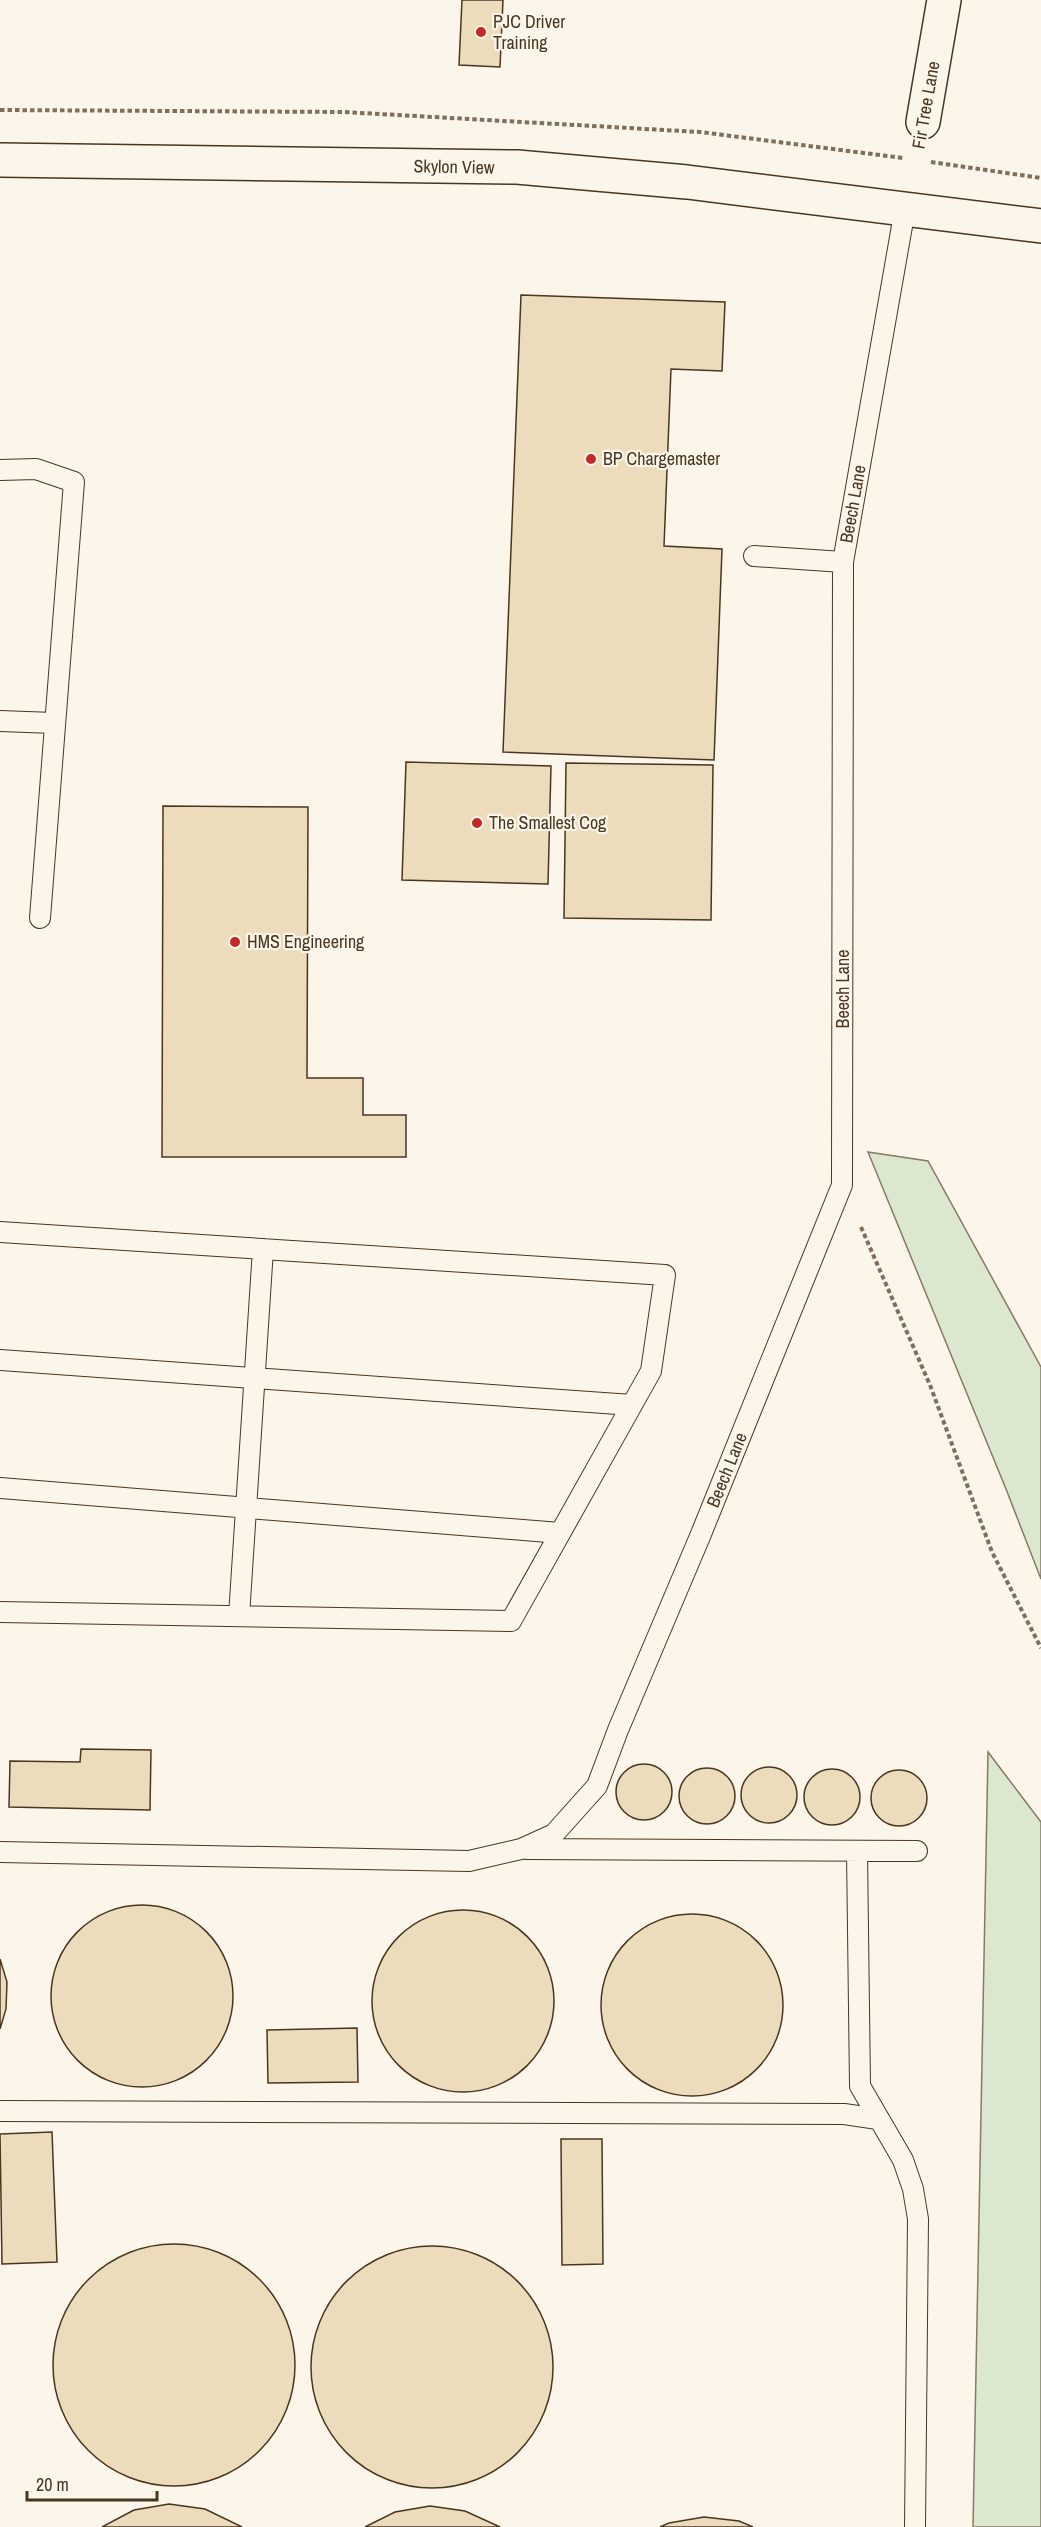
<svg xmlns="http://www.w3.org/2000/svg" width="1041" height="2527" font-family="'Archivo Narrow',sans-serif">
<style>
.green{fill:#dce7d0;stroke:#887966;stroke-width:1.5}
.building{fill:#ecdcbc;stroke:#4a3520;stroke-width:1.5}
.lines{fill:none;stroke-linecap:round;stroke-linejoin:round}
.service-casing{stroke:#4a3520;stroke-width:22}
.minor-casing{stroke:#4a3520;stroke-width:36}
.path{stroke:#7f6f5c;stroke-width:4;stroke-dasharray:4.5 3;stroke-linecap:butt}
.service{stroke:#fbf6e9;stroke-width:20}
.minor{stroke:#fbf6e9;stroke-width:33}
.poi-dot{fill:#c62828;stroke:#fbf6e9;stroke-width:2}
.labels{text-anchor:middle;stroke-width:4.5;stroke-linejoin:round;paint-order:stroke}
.poi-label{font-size:18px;fill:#4a3520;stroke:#fbf6e9;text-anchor:start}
.street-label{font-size:18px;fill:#4a3520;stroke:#fbf6e9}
</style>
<rect width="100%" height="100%" fill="#fbf6e9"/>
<path class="green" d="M868,1152l60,9 113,206v212l-35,-90z
M988,1752l53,70v705h-68z"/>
<path class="building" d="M462,0h41l-3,67 -41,-2z
M521,295l204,7 -3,69 -51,-2 -7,177 58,3 -8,211 -211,-8z
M406,762l145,4 -3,118 -146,-4z
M566,763l147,2 -2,155 -147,-2z
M163,806l145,1 -1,271h56v37h43v42h-244z
M81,1749l70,1 -1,60 -141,-3 1,-46 70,1z
M616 1792a28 28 0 1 1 56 0a28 28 0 1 1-56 0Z
M741 1795a28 28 0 1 1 56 0a28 28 0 1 1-56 0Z
M679 1796a28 28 0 1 1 56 0a28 28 0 1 1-56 0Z
M804 1797a28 28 0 1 1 56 0a28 28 0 1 1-56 0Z
M871 1798a28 28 0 1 1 56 0a28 28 0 1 1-56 0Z
M51 1996a91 91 0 1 1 182 0a91 91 0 1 1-182 0Z
M372 2001a91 91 0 1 1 182 0a91 91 0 1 1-182 0Z
M601 2005a91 91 0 1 1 182 0a91 91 0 1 1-182 0Z
M0,1959l7,23 -1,27 -6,20z
M357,2028l1,54 -90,1 -1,-53z
M52,2132l5,130 -55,2 -2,-130z
M561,2139h41l1,125 -41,1z
M53 2365a121 121 0 1 1 242 0a121 121 0 1 1-242 0Z
M311 2367a121 121 0 1 1 242 0a121 121 0 1 1-242 0Z
M169,2504l36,5 37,18h-140l32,-17z
M430,2506l35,5 35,16h-135l30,-15z
M704,2517l35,4 14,6h-93l9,-4z"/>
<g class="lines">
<defs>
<path id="service" d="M0,470l36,-1 38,13 -34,436
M754,556l89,6
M0,721l54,2
M0,1232l665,43 -14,96 -140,250 -511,-9
M0,1360l632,45
M0,1488l560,45
M239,1616l24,-367
M526,1849l391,2
M857,1851l3,235 43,74 10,29 5,30 -3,308
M0,1852l469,9 52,-12 33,-15 43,-48 21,-56 83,-196 141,-349 1,-623 62,-353
M0,2111l844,3 34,5"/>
<path id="minor" d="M923,122l21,-122
M0,160l517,7 170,15 354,44"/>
</defs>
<use href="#service" class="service-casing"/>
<use href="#minor" class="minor-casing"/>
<path class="path" d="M0,110l344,2 356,20 203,26
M931,162l110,16
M861,1227l69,158 62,167 49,96"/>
<use href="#service" class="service"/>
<use href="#minor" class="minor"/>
</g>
<g class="poi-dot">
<circle cx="481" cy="32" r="6"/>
<circle cx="591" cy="459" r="6"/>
<circle cx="477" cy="823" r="6"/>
<circle cx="235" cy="942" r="6"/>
</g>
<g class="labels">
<g class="poi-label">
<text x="493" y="28">PJC Driver<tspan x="493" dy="21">Training</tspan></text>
<text x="603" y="465">BP Chargemaster</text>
<text x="489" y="829">The Smallest Cog</text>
<text x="247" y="948">HMS Engineering</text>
</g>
<g class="street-label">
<text transform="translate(926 105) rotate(-80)" y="6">Fir Tree Lane</text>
<text transform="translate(454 167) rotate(1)" y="6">Skylon View</text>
<text transform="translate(853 504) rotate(-80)" y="6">Beech Lane</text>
<text transform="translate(843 989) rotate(-90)" y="6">Beech Lane</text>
<text transform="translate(727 1470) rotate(-68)" y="6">Beech Lane</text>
</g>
</g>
<path d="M27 2491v9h130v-9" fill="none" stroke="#4a3520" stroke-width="3"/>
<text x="36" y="2491" font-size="18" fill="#4a3520" stroke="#fbf6e9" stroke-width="4.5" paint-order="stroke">20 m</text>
</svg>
